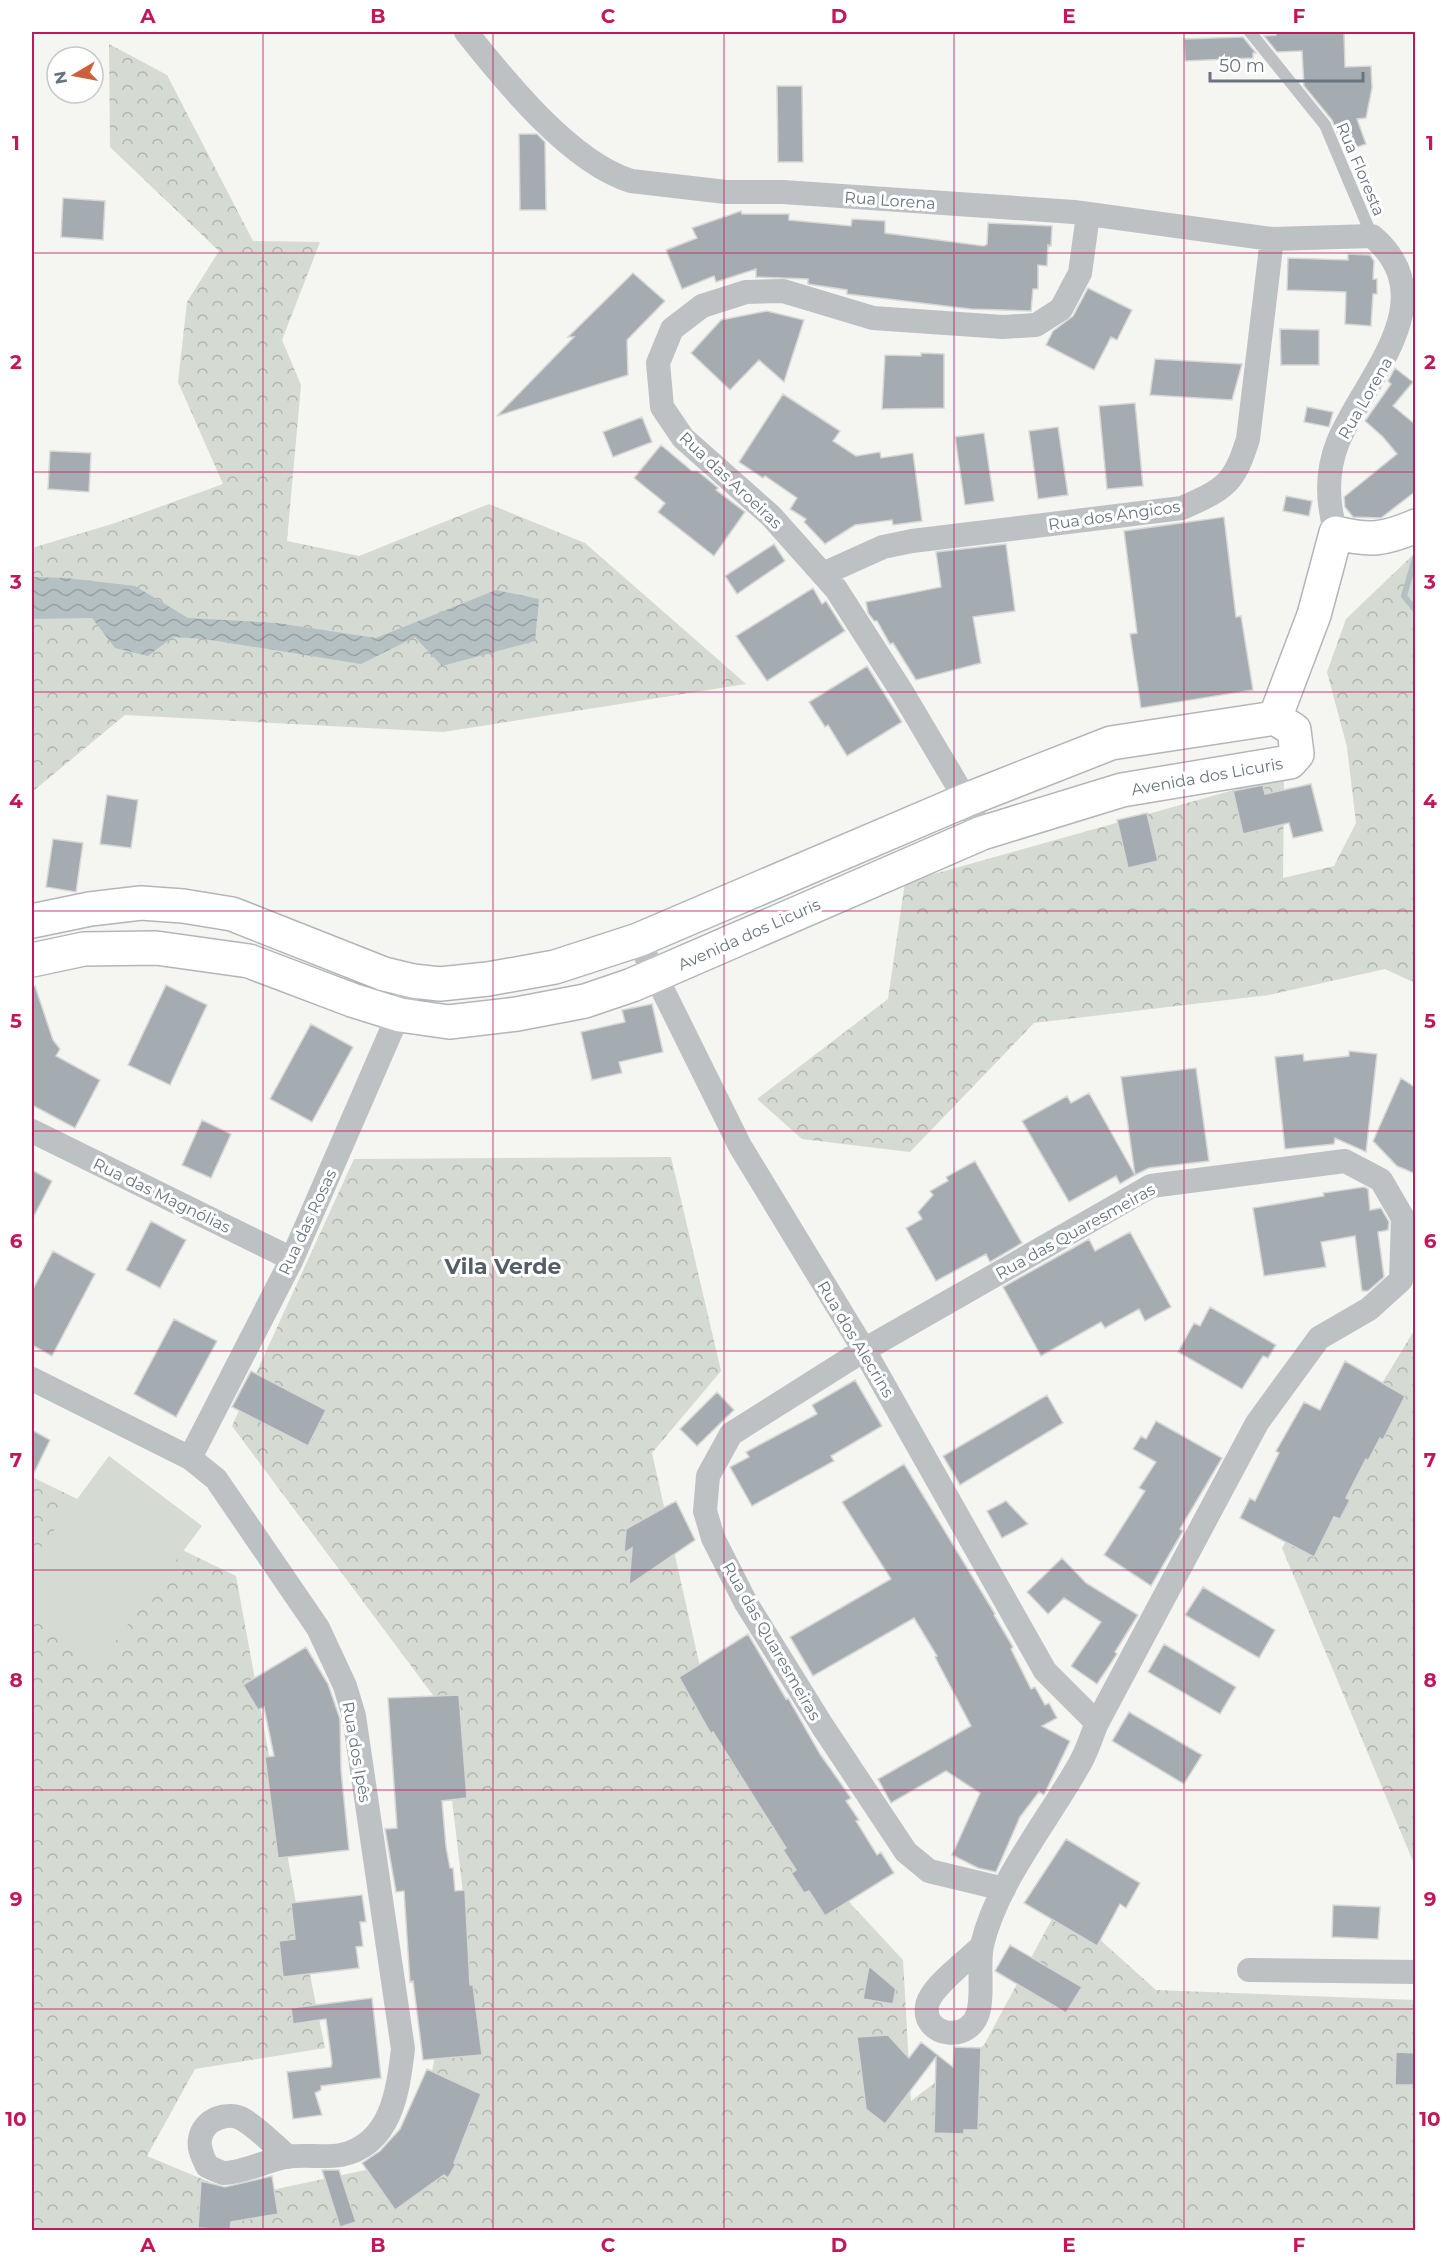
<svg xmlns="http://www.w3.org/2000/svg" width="1447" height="2262" font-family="Montserrat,sans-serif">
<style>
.forest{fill:url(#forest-crowns)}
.garden{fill:#d5dad2}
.water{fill:url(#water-waves)}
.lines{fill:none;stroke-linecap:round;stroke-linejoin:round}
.stream{stroke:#b5c0c3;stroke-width:6}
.building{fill:#a5acb1;stroke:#d7d7d5;stroke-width:1.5}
.secondary-casing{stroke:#b2b6ba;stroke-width:36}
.lane{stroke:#bdc1c4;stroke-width:12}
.street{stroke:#bdc1c4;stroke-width:24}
.secondary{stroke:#fff;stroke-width:33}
.grid{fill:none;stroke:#c2185b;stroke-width:1.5;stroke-opacity:0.55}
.labels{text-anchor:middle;stroke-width:6;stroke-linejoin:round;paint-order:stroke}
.street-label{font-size:16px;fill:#687580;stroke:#fff}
.district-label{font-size:22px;font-weight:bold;fill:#555e66;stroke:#fff}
.neatline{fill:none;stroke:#c2185b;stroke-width:2}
.grid-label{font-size:20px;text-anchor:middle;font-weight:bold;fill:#c2185b}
</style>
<defs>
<pattern id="forest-crowns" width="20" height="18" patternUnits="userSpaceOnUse" patternTransform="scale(1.5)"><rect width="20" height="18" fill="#d5dad2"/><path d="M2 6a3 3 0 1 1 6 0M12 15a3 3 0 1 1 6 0" fill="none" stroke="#b1b5b0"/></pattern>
<pattern id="water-waves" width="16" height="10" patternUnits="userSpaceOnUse" patternTransform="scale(1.5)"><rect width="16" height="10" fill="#b5c0c3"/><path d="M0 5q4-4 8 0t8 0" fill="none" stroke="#97a1a4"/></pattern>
</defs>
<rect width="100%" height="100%" fill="#f5f5f2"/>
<path class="forest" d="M109,44l58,31 86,166 67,1 -38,98 19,45 -14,156 72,15 130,-52 96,39 161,141 -303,48 -318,-17 -93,77v-244l83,-25 108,-39 -45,-102 9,-80 32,-51 -109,-104z
M1415,553v430l-30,-14 -116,26 -235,28 -124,129 -108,-13 -45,-40 131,-100 17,-117 379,-106 -1,102 51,-12 22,-43 -9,-76 -20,-75 19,-53z
M671,1157l50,214 -69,82 59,263 87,131 105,113 8,141 73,-56 76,-141 96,86 259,10v230h-1383v-753l204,99 67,365 22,107 -130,21 -48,87 96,40 170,-36 37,-173 13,-94 -22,-187 -209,-280 122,-267z
M1415,1329v537l-133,-318z"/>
<path class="garden" d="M109,1456l93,70 -106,141 -64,-50v-57z"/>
<path class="water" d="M32,577l34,1 69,8 53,32 89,5 99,15 120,-48 43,9 -4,42 -93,25 -27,-29 -54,27 -156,-25 -32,-2 -25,19 -33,-8 -23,-30 -60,1z"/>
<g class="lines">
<path class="stream" d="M1416,555l-12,41 12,15"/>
</g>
<path class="building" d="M1276,32h68l1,35 26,-1 1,22 -6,30 -9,1 9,25 -21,7 -13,-31 -28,-34 -2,-35 -25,1 -13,-16 12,-1z
M1243,37l13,16h-3v5l-68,3 -1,-22z
M777,86h25l1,76h-25z
M519,134h18l8,8 1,68h-26z
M63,198l42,3 -2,39 -42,-3z
M741,211l1,3h47v6l62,6 1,-7 33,2v12l99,13 3,-2 1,-21 64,3 -1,20 -3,-1 -1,21 -9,-1v24h-5l-2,22 -61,-2 -123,-15v-4l-39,-6v-5l-52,-2v-8l-40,13 -2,-6 -32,13 -16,-39 31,-12 -5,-10z
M1348,254l22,1 4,6 -1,18h4v15h-4l-2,32 -26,-2 1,-32 -59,-2 1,-32 60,2z
M633,273l32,28 -38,39 1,35 -131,41 77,-79h-6z
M1088,288l44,22 -15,30 -6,-3 -17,33 -48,-25 7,-14 20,-15z
M767,311l37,9 -20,62 -25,-22 -29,30 -39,-37 30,-33z
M1280,329l39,1v35h-38z
M921,353l23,1v54l-62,1 3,-54 36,1z
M1155,359l87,5 -10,36 -82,-5z
M1395,368l18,14 -20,24 23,19v66l-35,27 -28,-1 -8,-10 -1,-10 53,-43 -14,-17 -18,-16 26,-37 -3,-3z
M783,394l57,37 -7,10 23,15 24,-4 1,6 32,-5 9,68 -29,4 -1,-5 -37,5 -30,19 -21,-22 2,-3 -16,-10 7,-11 -32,-22 -2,2 -24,-16z
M1135,403l8,83 -36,3 -8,-83z
M1307,407l26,5 -4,15 -25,-5z
M642,417l10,25 -39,15 -10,-25z
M1058,427l10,68 -30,4 -9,-68z
M984,433l10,68 -29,4 -10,-68z
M661,445l31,26h5l8,6 13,11 -2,2 29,22 -31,44 -56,-44 7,-9 -31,-25z
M50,451l41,2 -2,39 -41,-3z
M1286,496l26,5 -3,15 -26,-5z
M1224,517l12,100 5,-1 12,74 -112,18 -11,-74 7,-1 -13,-102z
M774,544l11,17 -48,33 -12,-18z
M1006,544l9,67 -42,6 8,46 -65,17 -23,-37 -3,1 -13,-23h-3l-6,-8 -2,-11 75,-15 -5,-35z
M813,588l9,16 4,-3 19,30 -78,50 -31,-45z
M867,666l35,56 -55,34 -19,-31 -3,2 -16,-25z
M1311,784l12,47 -30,7 -4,-15 -46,11 -10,-43 30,-6 2,9z
M107,795l31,5 -7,48 -31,-4z
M1147,813l11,48 -30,7 -11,-48z
M53,839l30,4 -7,49 -30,-5z
M166,985l41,20 -37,80 -42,-20z
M32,986h3l18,54 7,9 -4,7 44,24 -25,48 -43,-23z
M652,1004l11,48 -44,10 3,11 -30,7 -11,-48 44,-10 -3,-12z
M311,1024l42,23 -41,75 -42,-23z
M1349,1051l28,3 -11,98 -31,-14 -1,6 -49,5 -10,-92 28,-3 1,7 45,-5z
M1196,1068l13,93 -60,7 -14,7 -14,-98z
M1401,1078l15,10v86l-19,-8 -24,-25z
M1089,1093l46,82 -15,9 -4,-8 -47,26 -47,-81 45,-25 4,7z
M202,1120l29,14 -20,44 -29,-13z
M975,1161l47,82 -32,19 -4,-8 -50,27 -30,-53 16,-9 -4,-7 15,-17 -3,-4 18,-10 -2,-4z
M32,1170l20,11 -20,39z
M1364,1187l4,2 2,21 11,-2 8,14 -1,8 -10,2 6,45 -16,14h-6l-7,-55 -34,6 5,25 -62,9 -11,-68 71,-12 -1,-3z
M151,1221l35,19 -26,48 -34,-18z
M1130,1232l41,75 -26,14 -6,-12 -34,19 -4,-6 -60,34 -38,-69 86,-48 6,12z
M53,1251l42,23 -43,82 -20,-11v-54z
M1210,1307l66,38 -8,13 -5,-2 -21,33 -64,-37 16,-29 6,3z
M174,1319l43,22 -41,76 -42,-23z
M1345,1361l60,35 -22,44 -3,-2 -12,23 -2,-2 -20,39 4,2 -10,19 -6,-2 -20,40 -74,-39 10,-20 5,3 24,-48 -3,-2 28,-49 16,8z
M251,1371l75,39 -18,36 -76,-39z
M855,1380l27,46 -51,30 3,5 -82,45 -22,-39 19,-10 -3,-5 71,-38 -5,-9z
M717,1392l17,18 -37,36 -17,-17z
M1047,1395l16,28 -103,62 -17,-29z
M1156,1421l66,37 -42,71 3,2 -32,55 -47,-31 41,-64 -6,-3 17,-26 -23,-13 8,-13 5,3z
M32,1430l18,10 -18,37z
M904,1464l91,150 -1,1 19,32 -2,2 20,40 4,-2 10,18 4,-2 8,15 -15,8 28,15 -26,54 -5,-3 -19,25 -24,55 -18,-4 -26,-13 28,-62 -34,-22 -55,32 -13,-24 93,-53 -36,-69 2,-1 -23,-38 -101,58 -23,-39 101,-58 -49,-77z
M676,1501l19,39 -66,45 3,-37 -8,5 2,-24z
M1006,1501l22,23 -26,14 -15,-27z
M1062,1558l24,25 52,32 -23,37 2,2 -20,30 -26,-18 30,-44 -37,-24 -16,16 -21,-22z
M1203,1587l72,43 -16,28 -74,-43z
M748,1634l38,65 2,-1 32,56 31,44 -5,3 13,19 -3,1 21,34 4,-3 13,21 -69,43 -16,-25 -5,2 -13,-20 5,-3 -13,-20 3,-2 -73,-116 -2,2 -32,-57z
M1164,1644l72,43 -16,27 -72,-42z
M306,1647l22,37 12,35 1,51 8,80 -71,8 -13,-101 9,-1 -10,-49 -6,3 -15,-25z
M459,1695l8,103 -25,3 4,46 4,21h3l2,23 10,-1 5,95h3l9,70 -59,5 -10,-79 -3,1 -6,-91 -8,1 -11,-63 12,-1 -9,-130z
M1129,1712l73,43 -18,29 -72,-43z
M1066,1839l74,44 -14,25 -6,-4 -23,42 -73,-43z
M362,1895l4,27h-6l3,24 -7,1 3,21 -76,9 -4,-36 16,-2 -4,-36z
M1333,1905l47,2 -2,32 -46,-2z
M1010,1945l72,42 -16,26 -71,-42z
M869,1966l27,23 -3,15 -30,-5z
M372,1998l9,80 -60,8v4l-6,3 7,22 -29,4 -6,-47 44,-5 1,-4 -6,-44 -33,5 -2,-16z
M888,2035l21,23 12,-16 32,25 1,-20 27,1 -3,82h-14v4l-30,-1 2,-76 -51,67 -19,-15 -9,-72z
M1396,2052l20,1v32h-21z
M427,2069l54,25 -27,69 2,1 -8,14 -4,-3 -49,35 -33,-47 18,-12 20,-22z
M322,2170h17l17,52 -16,5z
M272,2176l6,38 -47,8 -1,8 -32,-2 3,-47 24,6z"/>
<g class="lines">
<defs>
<path id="secondary" d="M1275,718l39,-103 22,-82c34,8 47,7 80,-7
M32,921l58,-12 51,-6 42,3 49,8 152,60 29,7 27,3 48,-5 67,-12 83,-27 328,-140 145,-57 164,-25 19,12 3,24 -7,8 -168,28 -140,43 -350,152 -47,16 -68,13 -68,8 -49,-7 -48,-15 -103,-39 -93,-13 -72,1 -52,11"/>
</defs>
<use href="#secondary" class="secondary-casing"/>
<path class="lane" d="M1250,32l75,93 47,111"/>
<path class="street" d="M466,32c39,49 104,130 165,149l95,11h57l291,20 198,27 100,-3c75,64 -7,141 -34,206 -12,30 -11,61 -2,91
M823,574l60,-27 29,-6 270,-33c43,-19 52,-24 66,-69l24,-200
M982,833l-16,-33 -64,-108 -66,-103 -65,-73 -88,-78 -21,-31 -4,-44 14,-34 30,-23 44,-14 37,-1 90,27 130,9 33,-2 25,-16 19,-36 8,-58
M638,940l102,206 124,204 181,321 52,52
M32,1131l260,128
M32,1379l158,79 26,21 102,149 27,58 9,30 49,333c-5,41 -11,95 -62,106 -18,3 -37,-1 -55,2 -18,3 -44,16 -62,16 -5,-1 -12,-5 -17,-7 -4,-9 -9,-18 -7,-27 3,-20 29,-29 44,-19 16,10 30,25 44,37
M190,1458l102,-199 121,-278
M982,1946c-14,14 -52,41 -55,60 -5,31 45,39 52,3 4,-21 -1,-44 3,-64 15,-63 65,-123 97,-180 8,-13 12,-28 18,-42l160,-300 62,-85 50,-29 32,-29 2,-62 -22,-38 -36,-19 -194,25 -287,164 -133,84 -23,42 -3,35 8,27 33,65 77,124 83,125 23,19 75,18
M1249,1970l167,2"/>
<use href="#secondary" class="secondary"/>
</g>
<path class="grid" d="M263,32v2198M493,32v2198M724,32v2198M954,32v2198M1184,32v2198M32,253h1384M32,472h1384M32,692h1384M32,911h1384M32,1131h1384M32,1351h1384M32,1570h1384M32,1790h1384M32,2009h1384"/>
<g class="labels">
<g class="street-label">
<text transform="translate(1361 169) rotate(67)" y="6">Rua Floresta</text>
<text transform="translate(890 200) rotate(4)" y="6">Rua Lorena</text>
<text transform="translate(1365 398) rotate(-60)" y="6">Rua Lorena</text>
<text transform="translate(731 480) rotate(43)" y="6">Rua das Aroeiras</text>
<text transform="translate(1114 515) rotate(-8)" y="6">Rua dos Angicos</text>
<text transform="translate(1207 776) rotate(-10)" y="6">Avenida dos Licuris</text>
<text transform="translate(749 934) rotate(-24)" y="6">Avenida dos Licuris</text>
<text transform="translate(162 1195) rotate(26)" y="6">Rua das Magnólias</text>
<text transform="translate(307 1222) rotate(-65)" y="6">Rua das Rosas</text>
<text transform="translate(1075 1231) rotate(-29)" y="6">Rua das Quaresmeiras</text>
<text transform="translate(856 1339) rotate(59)" y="6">Rua dos Alecrins</text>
<text transform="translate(772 1641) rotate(60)" y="6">Rua das Quaresmeiras</text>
<text transform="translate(357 1752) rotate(80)" y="6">Rua dos Ipês</text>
</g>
<g class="district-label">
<text x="503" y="1274">Vila Verde</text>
</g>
</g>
<rect width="1447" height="2262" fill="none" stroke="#ffffff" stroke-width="66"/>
<g transform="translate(75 75) rotate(260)"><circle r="28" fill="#ffffff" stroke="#c3c8cc" stroke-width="1.5"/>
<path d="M0-4.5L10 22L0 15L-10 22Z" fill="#cc5f3c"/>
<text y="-9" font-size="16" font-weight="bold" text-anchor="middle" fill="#687580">N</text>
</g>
<path d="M1210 72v9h153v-9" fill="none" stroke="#687580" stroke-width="3"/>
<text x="1219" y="72" font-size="18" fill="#687580" stroke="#ffffff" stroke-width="4.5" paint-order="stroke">50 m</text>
<rect x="33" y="33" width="1381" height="2196" class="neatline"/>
<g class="grid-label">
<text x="148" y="23">A</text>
<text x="378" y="23">B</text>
<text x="608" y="23">C</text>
<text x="839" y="23">D</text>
<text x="1069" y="23">E</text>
<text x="1299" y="23">F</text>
<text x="16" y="150">1</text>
<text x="1430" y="150">1</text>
<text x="16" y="369">2</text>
<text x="1430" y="369">2</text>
<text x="16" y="589">3</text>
<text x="1430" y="589">3</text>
<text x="16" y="808">4</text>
<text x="1430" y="808">4</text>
<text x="16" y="1028">5</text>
<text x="1430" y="1028">5</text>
<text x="16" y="1248">6</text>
<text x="1430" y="1248">6</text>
<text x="16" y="1467">7</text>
<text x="1430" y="1467">7</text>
<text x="16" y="1687">8</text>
<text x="1430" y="1687">8</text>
<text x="16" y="1906">9</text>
<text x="1430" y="1906">9</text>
<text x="16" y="2126">10</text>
<text x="1430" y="2126">10</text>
<text x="148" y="2252">A</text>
<text x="378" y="2252">B</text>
<text x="608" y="2252">C</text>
<text x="839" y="2252">D</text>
<text x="1069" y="2252">E</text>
<text x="1299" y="2252">F</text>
</g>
</svg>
